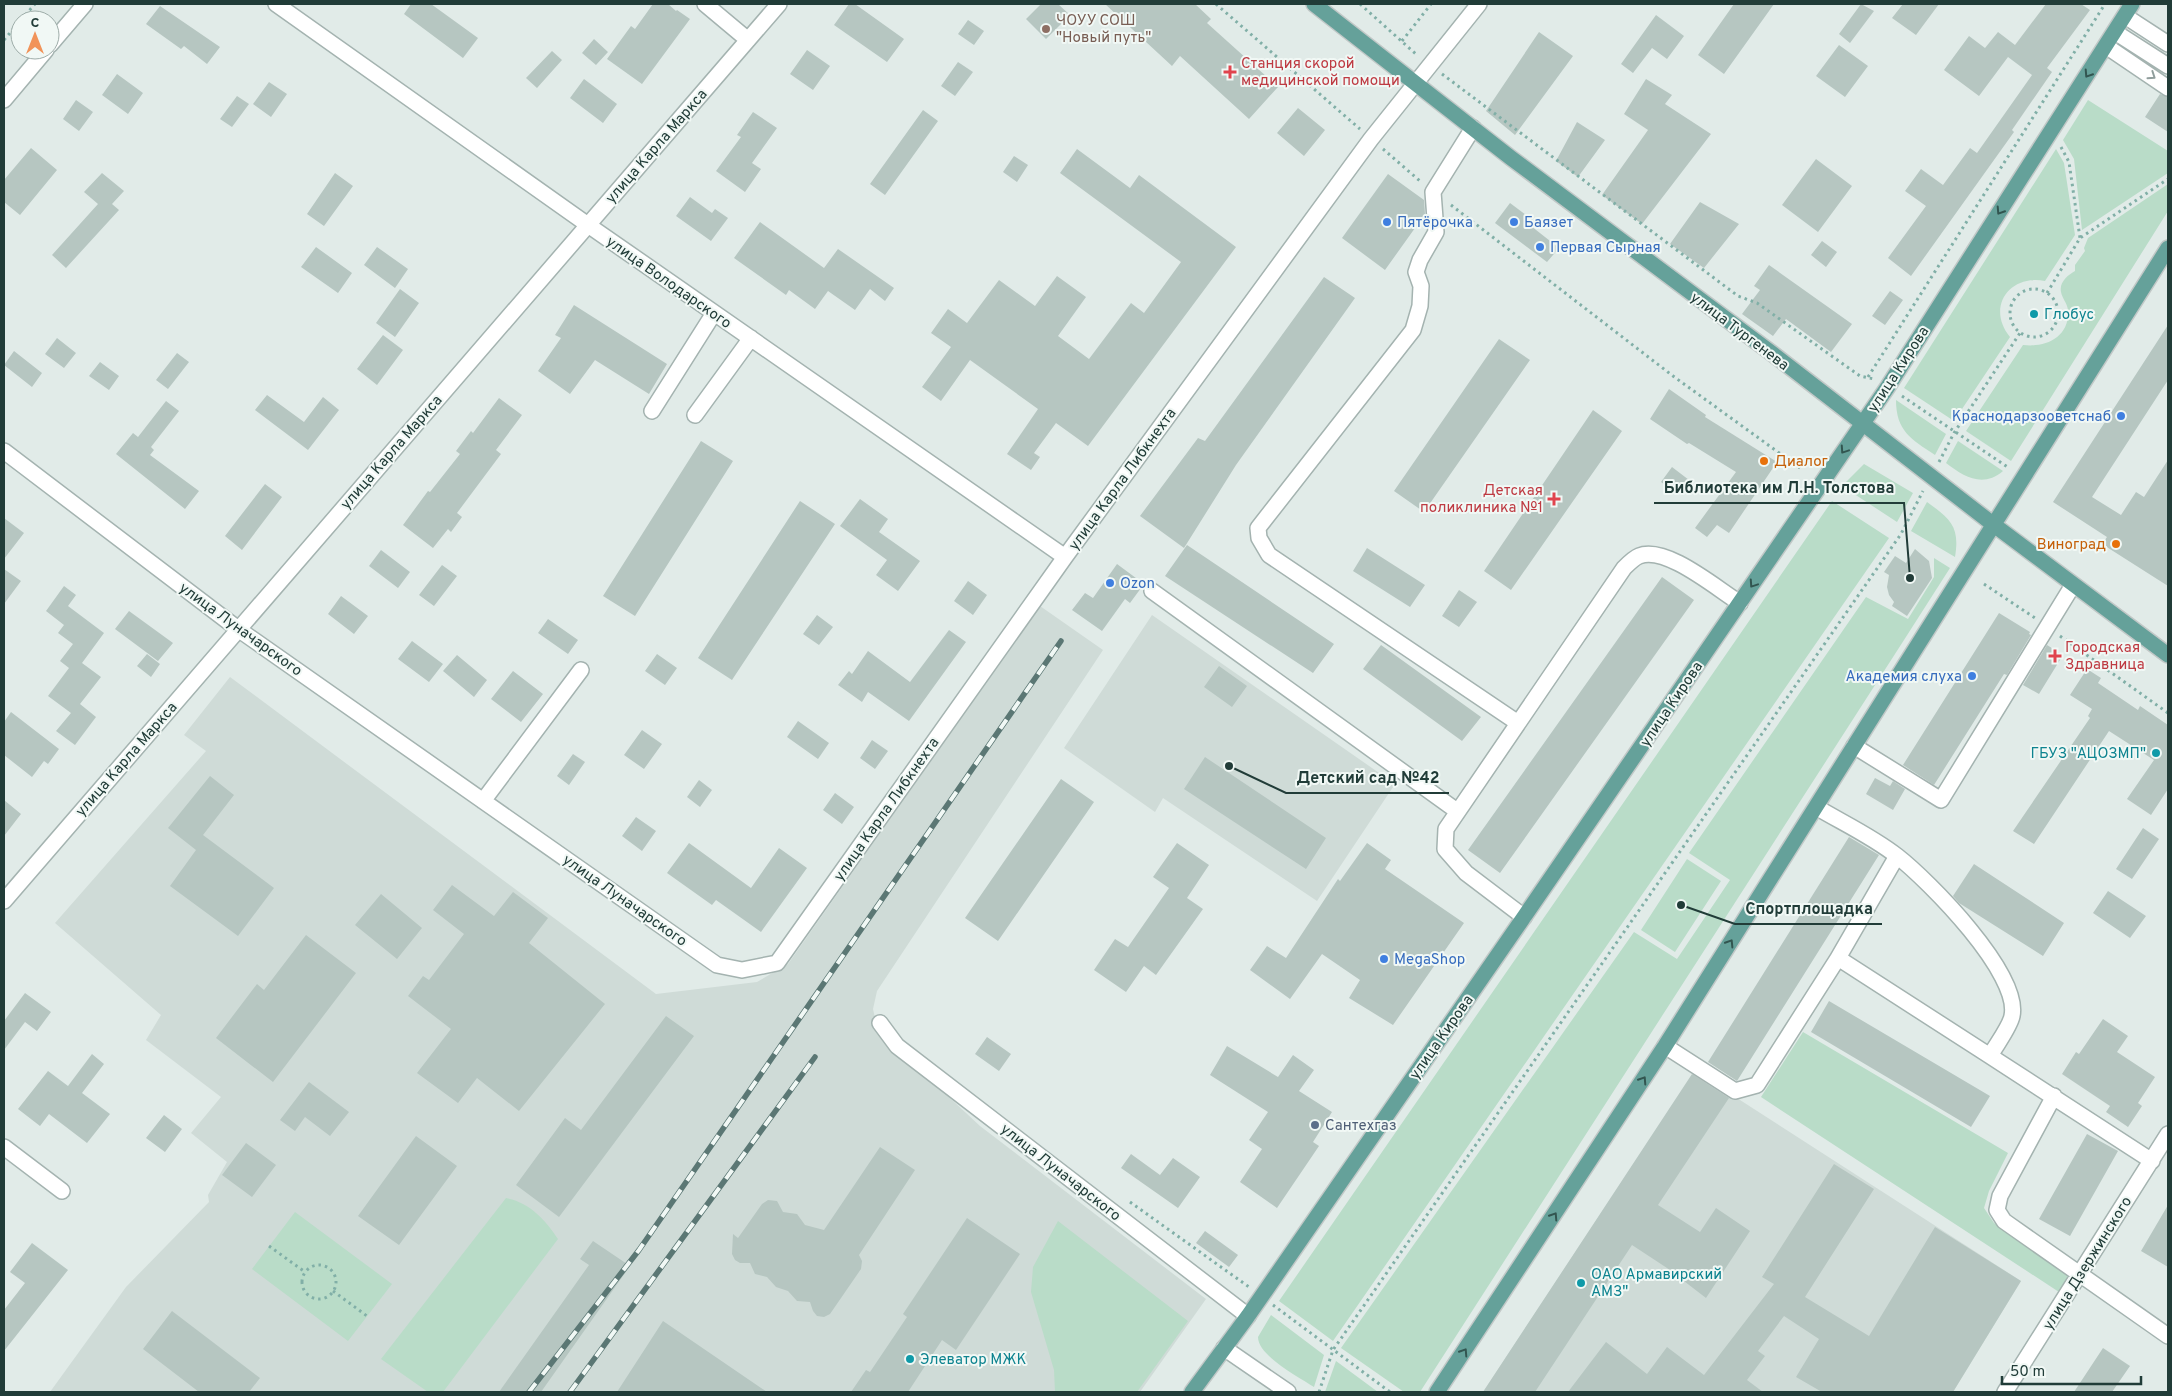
<svg xmlns="http://www.w3.org/2000/svg" width="2172" height="1396" font-family="Overpass,sans-serif">
<style>
.built{fill:#cfdbd7}
.green{fill:#b9dcc8}
.building{fill:#b6c6c1}
.lines{fill:none;stroke-linecap:round;stroke-linejoin:round}
.minor-casing{stroke:#a4b3b0;stroke-width:18}
.major-casing{stroke:#c1c8c7;stroke-width:18}
.path{stroke:#81afa7;stroke-width:3;stroke-dasharray:2.5 4;stroke-linecap:butt}
.minor{stroke:#fff;stroke-width:15}
.major{stroke:#65a19a;stroke-width:15}
.rail-casing{stroke:#5b7774;stroke-width:5.5}
.rail{stroke:#f1f8f5;stroke-width:4;stroke-dasharray:11;stroke-linecap:butt}
.oneway{stroke:#325550}
.oneway2{stroke:#909e9c}
.education-dot{fill:#8d6e63;stroke:#f1f8f5;stroke-width:2}
.health-dot{fill:#e0444e;stroke:#f1f8f5;stroke-width:2}
.shop-dot{fill:#3f7fe0;stroke:#f1f8f5;stroke-width:2}
.culture-dot{fill:#0f9aa8;stroke:#f1f8f5;stroke-width:2}
.food-dot{fill:#e8710a;stroke:#f1f8f5;stroke-width:2}
.service-dot{fill:#5c6f8a;stroke:#f1f8f5;stroke-width:2}
.labels{text-anchor:middle;stroke-width:4;stroke-linejoin:round;paint-order:stroke}
.education-label{font-size:15px;fill:#785e54;stroke:#f1f8f5;text-anchor:start}
.health-label{font-size:15px;fill:#be3a42;stroke:#f1f8f5;text-anchor:start}
.street-label{font-size:15px;fill:#213c38;stroke:#f1f8f5}
.shop-label{font-size:15px;fill:#366cbe;stroke:#f1f8f5;text-anchor:start}
.culture-label{font-size:15px;fill:#0d838f;stroke:#f1f8f5;text-anchor:start}
.food-label{font-size:15px;fill:#c56008;stroke:#f1f8f5;text-anchor:start}
.service-label{font-size:15px;fill:#4e5e75;stroke:#f1f8f5;text-anchor:start}
.leader{fill:none;stroke:#213c38;stroke-width:2}
.callout-dot{fill:#213c38;stroke:#f1f8f5;stroke-width:2}
.callout-label{font-size:16px;text-anchor:middle;font-weight:bold;fill:#213c38;stroke:#f1f8f5;stroke-width:4;stroke-linejoin:round;paint-order:stroke}
</style>
<rect width="100%" height="100%" fill="#e1ebe8"/>
<path class="built" d="M1040,606l63,44 -226,341 -4,18 5,22 102,95 226,173 -66,93h-1090l76,-105 83,-85 -1,-7 19,-33 -36,-29 30,-36 -75,-57 15,-25 -106,-92 151,-172 -22,-16 46,-58 426,317 101,-12 31,-18z
M1152,615l243,169 -78,117 -154,-103 -8,14 -91,-64z
M1695,1071l326,210 -68,111h-470z"/>
<path class="green" d="M2088,100l80,51v22l-86,57 -8,-71 -11,-19z
M2056,149l8,14 11,72 -30,46c-36,-7 -59,27 -35,56l-56,84 -50,-33z
M2168,184v27l-157,250 -45,-30 57,-86c23,3 47,-8 45,-35 -1,-7 -6,-12 -7,-18 -2,-10 7,-17 14,-21v-6l10,-14 -1,-3 4,-10z
M1896,400l50,34 -11,21c-24,-16 -39,-24 -39,-55z
M1958,441l45,30c-20,17 -39,6 -57,-8z
M1864,464l49,29 -16,29 -55,-36z
M1832,501l57,37 -556,803 -54,-40z
M1927,502c24,17 33,25 28,55l-44,-26z
M1934,558l16,10 -46,72 -484,752h-16l-63,-44 293,-416 43,27 53,-79 -41,-27 177,-256 42,22 26,-42z
M1687,859l34,22 -46,71 -34,-22z
M1803,1032l205,121 -19,38 -5,17 10,15 79,54 -11,17 -301,-197z
M506,1198c23,4 40,22 52,41l-115,153h-15l-47,-33z
M295,1212l97,72 -44,57 -96,-72z
M1058,1221l130,100 -51,71h-82l-1,-22 -23,-78 2,-25z
M1271,1315l53,40 -10,32c-15,-10 -56,-31 -56,-50z
M1336,1361l42,31h-53z"/>
<path class="building" d="M411,4h20l47,34 -15,20 -59,-44z
M653,4h15l8,7 1,-1 13,9 -48,65 -35,-25 24,-33 4,3z
M849,4h6l49,35 -17,23 -53,-37z
M1041,4h17l12,11 -24,24 -20,-20z
M1105,4h90l16,15 -4,4 71,64 -29,32 -69,-63 -8,10z
M1734,4h40l-50,70 -26,-19z
M1861,4l13,7 -24,32 -11,-9z
M1903,4h36l-23,31 -24,-17z
M2046,4h35l9,6 -43,58 5,4 -40,58 2,2 -103,144 -23,-18 38,-52 -21,-15 16,-22 22,16 27,-37 7,5 55,-78 -24,-18 -29,39 -35,-26 25,-34 16,12 13,-16 17,13z
M160,6l60,41 -13,17 -23,-18 -3,3 -35,-25z
M1656,15l28,21 -17,23 -15,-11 -19,25 -12,-9z
M968,20l16,11 -10,14 -16,-11z
M1539,32l34,24 -58,79 -29,-24z
M594,39l14,13 -12,13 -14,-12z
M1839,45l29,21 -23,31 -29,-21z
M807,50l23,16 -17,24 -23,-16z
M552,51l10,9 -25,28 -11,-10z
M958,62l15,10 -18,24 -14,-10z
M117,74l26,19 -15,21 -26,-19z
M584,79l33,25 -14,19 -33,-25z
M1646,79l26,16 -7,9 46,30 -69,90 -40,-29 46,-65 -24,-16z
M269,82l18,12 -16,23 -18,-13z
M2160,94l8,3v35l-23,-15z
M237,96l12,8 -17,23 -12,-8z
M76,100l17,12 -14,19 -16,-12z
M1298,108l27,22 -21,26 -27,-23z
M923,110l15,11 -53,74 -15,-11z
M753,112l24,16 -25,35 9,6 -16,23 -29,-21 25,-34 -4,-2z
M1577,122l28,18 -27,37 -22,-16z
M31,148l26,22 -37,45 -16,-13v-22z
M1077,149l53,39 9,-13 97,72 -148,199 -32,-23 -22,30 6,4 -9,13 -24,-16 31,-45 -68,-49 -29,41 -19,-14 29,-40 -20,-14 17,-24 19,14 32,-43 36,26 22,-30 29,21 -28,39 31,23 42,-56 13,10 37,-51 -121,-89z
M1014,156l14,9 -11,17 -14,-10z
M1816,159l36,27 -34,46 -36,-27z
M102,173l22,18 -12,13 7,6 -53,58 -14,-13 46,-51 -14,-12z
M335,173l18,13 -29,40 -17,-12z
M1388,174l36,26 1,14 -40,56 -43,-32z
M690,197l22,16 3,-4 13,9 -17,23 -35,-25z
M1700,202l39,22 -35,44 -34,-24z
M1510,203l24,18 -3,5 28,22 -12,14 -52,-39z
M760,222l64,46 14,-19 56,39 -9,13 -15,-12 -15,21 -27,-19 -13,18 -26,-19 -3,5 -52,-37z
M1822,241l15,11 -11,15 -15,-12z
M316,247l36,26 -14,20 -37,-26z
M377,247l31,22 -13,19 -31,-23z
M1769,265l83,59 -21,28 -45,-33 -13,17 -31,-22 18,-24 -6,-4z
M1324,277l31,21 -119,167 -52,83 -44,-32 58,-78 7,3z
M400,289l19,14 -24,34 -19,-14z
M1890,291l13,9 -18,25 -13,-9z
M574,305l93,59 -18,30 -54,-34 -25,34 -32,-23 23,-33 -6,-3z
M2168,325v55l-76,117 29,18 15,-23 8,5 24,-37v126l-66,-42 5,-7 -54,-35z
M383,335l20,15 -26,35 -20,-16z
M57,338l19,15 -12,15 -19,-14z
M1499,339l31,21 -106,152 -30,-21z
M14,351l28,22 -10,14 -28,-22z
M177,353l12,9 -21,27 -12,-9z
M100,362l19,14 -10,14 -20,-14z
M1669,389l37,26 -1,2 72,45 -48,71 -12,-8 -10,12 -12,-9 41,-56 -47,-29 -2,1 -37,-25z
M267,395l37,27 19,-25 16,13 -31,40 -53,-40z
M499,398l23,17 -26,35 5,4 -44,59 5,4 -11,15 -3,-3 -15,19 -30,-23 25,-34 2,1 30,-38 -4,-3 15,-20 2,2z
M166,401l13,10 -28,36 3,3 -4,5 49,36 -14,18 -69,-55 17,-21 5,4z
M1593,410l29,21 -111,159 -27,-19z
M701,441l32,20 -98,155 -32,-20z
M1672,467l17,13 -11,14 -17,-12z
M265,484l17,13 -40,53 -17,-14z
M860,499l28,20 -9,13 41,29 -22,30 -22,-16 11,-15 -47,-34z
M800,501l35,23 -103,156 -34,-22z
M4,518l20,15 -20,26z
M1187,545l147,99 -21,29 -148,-97z
M1367,548l58,37 -15,22 -57,-36z
M1915,549l14,12 3,17 -25,38 -15,-10 2,-4 -5,-7 -2,-8 2,-12 -5,-3 11,-16 11,7z
M381,550l29,22 -12,16 -29,-22z
M1117,564l27,20 -14,19 -5,-4 -23,32 -30,-21 13,-17 8,5z
M442,565l15,11 -23,30 -15,-11z
M4,569l17,12 -17,23z
M1662,577l32,23 -194,273 -32,-23z
M968,581l19,14 -14,20 -19,-14z
M64,586l12,9 -8,11 36,27 -22,30 19,14 -21,27 16,13 -21,28 -19,-14 15,-18 -23,-17 21,-28 -9,-7 13,-17 -15,-11 6,-8 -18,-14z
M1459,590l18,12 -18,25 -17,-11z
M341,596l27,20 -14,18 -26,-20z
M129,611l44,32 -15,18 -43,-32z
M1999,613l31,19 -1,2 2,1 -24,40 -3,-1 -70,111 -31,-20z
M817,615l16,12 -14,18 -16,-11z
M548,619l30,21 -10,14 -30,-21z
M949,630l17,12 -57,79 -41,-29 -6,10 -24,-17 11,-14 3,3 16,-23 42,31z
M412,641l31,23 -14,18 -31,-23z
M1381,645l100,72 -19,24 -99,-72z
M2047,645l16,10 -24,39 -16,-9z
M147,654l13,10 -9,13 -14,-11z
M657,654l20,14 -12,17 -20,-14z
M457,655l30,25 -13,17 -31,-26z
M1219,666l28,20 -15,21 -28,-20z
M2087,669l14,9 -3,5 40,27 2,-4 28,19v64l-17,26 -24,-16 27,-39 -45,-29 -75,113 -21,-13 77,-113 -2,-2 4,-7 -22,-14z
M513,671l30,23 -22,28 -30,-23z
M11,712l48,37 -11,15 -4,-3 -12,16 -28,-22v-33z
M798,721l31,22 -11,16 -31,-22z
M642,730l20,14 -18,25 -20,-14z
M872,740l16,11 -13,18 -15,-11z
M573,754l12,8 -16,23 -12,-9z
M1205,757l121,81 -20,31 -122,-80z
M210,776l24,19 -31,40 71,53 -36,48 -68,-50 26,-36 -28,-22z
M1875,778l15,8 3,-5 12,8 -12,21 -27,-16z
M1061,779l33,23 -96,139 -33,-23z
M699,780l13,10 -12,17 -13,-10z
M835,793l19,14 -12,17 -19,-14z
M4,800l17,14 -17,22z
M636,817l20,14 -14,20 -20,-15z
M2143,828l16,11 -27,40 -16,-10z
M1849,837l30,18 -142,226 -29,-19z
M689,843l62,45 28,-40 28,20 -46,64 -45,-32 -4,5 -45,-32z
M1177,843l32,22 -22,33 16,11 -47,66 -12,-9 -18,26 -32,-22 21,-31 13,8 41,-59 -16,-11z
M1367,843l24,17 -6,9 79,54 -71,102 -44,-27 11,-18 -38,-26 -32,45 -40,-29 17,-24 19,12 52,-79 2,2z
M1974,864l90,59 -21,33 -84,-53 -6,-7z
M452,885l42,31 19,-24 35,26 -19,25 76,61 -86,107 -42,-33 -19,25 -41,-30 34,-44 -43,-33 15,-20 6,4 35,-46 -31,-24z
M2108,891l38,25 -16,22 -37,-25z
M381,894l41,34 -25,31 -42,-34z
M306,935l50,38 -83,109 -57,-44 41,-54 7,6z
M25,993l26,19 -14,19 -12,-9 -21,28v-29z
M1829,1001l161,95 -19,31 -160,-95z
M666,1016l28,20 -135,181 -43,-32 49,-67 16,12z
M2103,1019l25,17 -11,16 38,25 -17,26 4,3 -14,21 -22,-15 4,-6 -48,-32 14,-22 3,2z
M987,1037l24,17 -12,17 -24,-17z
M1227,1046l51,31 15,-22 21,15 -15,21 33,21 -19,30 6,4 -42,62 -37,-26 22,-33 -13,-9 19,-28 -58,-37z
M92,1054l12,10 -22,29 28,21 -23,29 -38,-29 -9,12 -22,-17 30,-38 20,15z
M1692,1074l37,24 -71,107 42,27 16,-24 34,23 -44,67 -39,-30 -35,-23 -97,147h-52z
M309,1082l40,30 -19,24 -25,-19 -10,14 -15,-11z
M164,1115l18,14 -17,23 -19,-14z
M2087,1134l31,17 -48,85 -31,-17z
M416,1136l41,30 -58,79 -41,-29z
M246,1143l30,22 -24,32 -30,-22z
M880,1147l35,23 -56,85 3,6 -1,8 -31,45 -6,3 -7,-1 -4,-5 -3,-9 -13,-1 -9,-10 -12,-4 -9,-10 -12,-3 -5,-11h-10l-5,-3 -3,-6 1,-20 5,4 24,-34 6,-4 9,1 6,11 14,2 8,11 19,5z
M1131,1154l29,21 13,-17 27,19 -22,31 -57,-40z
M1834,1164l40,25 -69,108 64,39 66,-109 86,54 -68,111h-131l-26,-15 23,-38 -35,-23 -26,35 7,5 -18,24 16,12h-195l38,-50 41,32 20,-27 37,28 70,-91 -12,-7z
M2168,1205v62l-27,-16z
M967,1218l53,36 -64,96 -14,-10 -34,52h-57l15,-22 4,2 37,-55 -4,-3z
M1205,1231l33,24 -9,12 -33,-24z
M593,1241l37,25 -89,126h-42l90,-127 -9,-6z
M32,1243l36,27 -64,81v-41l21,-27 -15,-11z
M172,1311l88,67 -11,14h-50l-56,-43z
M663,1321l104,71h-150z
M2103,1348l27,18 -18,26h-38z"/>
<g class="lines">
<defs>
<path id="minor" d="M276,4l312,221 477,332
M705,4l43,36
M2125,16l43,28
M2115,32l53,34
M50,45l35,-41
M2106,46l62,42
M4,100l42,-50
M1473,128l-40,64 3,40 -16,28 -4,12 5,14 -1,20 -7,24 -155,198 1,10 10,17 249,168
M652,411l62,-98
M695,415l56,-77
M4,451l234,178 479,336 25,5 35,-7 288,-406 306,-418 108,-135
M1152,591l305,220
M1854,746l87,54 132,-215
M483,801l98,-131
M1816,807c27,16 57,30 81,49 32,25 124,118 115,160 -2,11 -16,29 -22,40l162,105
M1897,856l-59,102 152,98
M4,901l775,-897
M1524,917l-58,-44 -21,-24 1,-20 178,-261c4,-4 10,-10 15,-12 27,-11 78,33 101,47
M880,1023l17,23 351,270
M1665,1046l70,45 22,-6 81,-127
M2054,1096l-54,100 -3,14 7,11 164,115
M4,1147l58,44
M1224,1348l64,44
M2005,1392l163,-258"/>
<path id="major" d="M1314,4l197,154 262,196 221,171 174,130
M1192,1392l56,-76 276,-399 363,-529 245,-384
M1437,1392l228,-346 503,-798"/>
</defs>
<use href="#minor" class="minor-casing"/>
<use href="#major" class="major-casing"/>
<path class="path" d="M1216,4l144,125
M1360,4l57,51
M21,20l14,-16
M4,40l16,-19
M1402,41l29,-37
M1442,74l296,222 19,7 103,73 14,3
M2061,147l8,15 11,76
M1383,149l37,32
M1451,205l222,171 127,92
M2010 313a24 24 0 1 1 48 0a24 24 0 1 1-48 0Z
M2047,293l33,-55 88,-59
M1868,377l237,-373
M1902,396l107,72
M1939,462l15,-29 66,-100
M1984,584l51,34
M2060,636l108,77
M1130,1202l119,85
M269,1246l36,26
M302 1282a17 17 0 1 1 34 0a17 17 0 1 1-34 0Z
M333,1291l34,25
M1273,1305l117,87
M1319,1392l14,-42 568,-816 22,-43"/>
<use href="#minor" class="minor"/>
<use href="#major" class="major"/>
<defs>
<path id="rail" d="M529,1392l110,-142 422,-609
M570,1392l245,-335"/>
</defs>
<use href="#rail" class="rail-casing"/>
<use href="#rail" class="rail"/>
</g>
<defs><path id="oneway-chevron" d="M-2-3.5L2.5 0L-2 3.5" fill="none" stroke-width="1.6" stroke-linecap="round" stroke-linejoin="round" transform="scale(1.25)"/></defs>
<g class="oneway">
<use href="#oneway-chevron" transform="translate(2088 74) rotate(123)"/>
<use href="#oneway-chevron" transform="translate(2000 211) rotate(123)"/>
<use href="#oneway-chevron" transform="translate(1844 450) rotate(124)"/>
<use href="#oneway-chevron" transform="translate(1753 584) rotate(124)"/>
<use href="#oneway-chevron" transform="translate(1730 943) rotate(-58)"/>
<use href="#oneway-chevron" transform="translate(1643 1080) rotate(-57)"/>
<use href="#oneway-chevron" transform="translate(1554 1216) rotate(-57)"/>
<use href="#oneway-chevron" transform="translate(1464 1352) rotate(-57)"/>
</g>
<use class="oneway2" href="#oneway-chevron" transform="translate(2152 76) rotate(34)"/>
<circle class="education-dot" cx="1046" cy="29" r="5"/>
<g class="health-dot">
<path d="M1227.5 64.5h5v5h5v5h-5v5h-5v-5h-5v-5h5z"/>
<path d="M1551.5 491.5h5v5h5v5h-5v5h-5v-5h-5v-5h5z"/>
<path d="M2052.5 648.5h5v5h5v5h-5v5h-5v-5h-5v-5h5z"/>
</g>
<g class="shop-dot">
<circle cx="1387" cy="222" r="5"/>
<circle cx="1514" cy="222" r="5"/>
<circle cx="1540" cy="247" r="5"/>
<circle cx="2121" cy="416" r="5"/>
<circle cx="1110" cy="583" r="5"/>
<circle cx="1972" cy="676" r="5"/>
<circle cx="1384" cy="959" r="5"/>
</g>
<g class="culture-dot">
<circle cx="2034" cy="314" r="5"/>
<circle cx="2156" cy="753" r="5"/>
<circle cx="1581" cy="1283" r="5"/>
<circle cx="910" cy="1359" r="5"/>
</g>
<g class="food-dot">
<circle cx="1764" cy="461" r="5"/>
<circle cx="2116" cy="544" r="5"/>
</g>
<circle class="service-dot" cx="1315" cy="1125" r="5"/>
<g class="labels">
<g class="education-label">
<text x="1056" y="25">ЧОУУ СОШ<tspan x="1056" dy="17">"Новый путь"</tspan></text>
</g>
<g class="health-label">
<text x="1241" y="68">Станция скорой<tspan x="1241" dy="17">медицинской помощи</tspan></text>
<text x="1543" y="495" text-anchor="end">Детская<tspan x="1543" dy="17">поликлиника №1</tspan></text>
<text x="2065" y="652">Городская<tspan x="2065" dy="17">Здравница</tspan></text>
</g>
<g class="street-label">
<text transform="translate(656 146) rotate(-49)" y="5">улица Карла Маркса</text>
<text transform="translate(669 282) rotate(35)" y="5">улица Володарского</text>
<text transform="translate(1740 331) rotate(37)" y="5">улица Тургенева</text>
<text transform="translate(1898 369) rotate(-57)" y="5">улица Кирова</text>
<text transform="translate(391 452) rotate(-49)" y="5">улица Карла Маркса</text>
<text transform="translate(1122 479) rotate(-54)" y="5">улица Карла Либкнехта</text>
<text transform="translate(241 629) rotate(36)" y="5">улица Луначарского</text>
<text transform="translate(1671 704) rotate(-56)" y="5">улица Кирова</text>
<text transform="translate(126 759) rotate(-49)" y="5">улица Карла Маркса</text>
<text transform="translate(886 809) rotate(-55)" y="5">улица Карла Либкнехта</text>
<text transform="translate(625 900) rotate(35)" y="5">улица Луначарского</text>
<text transform="translate(1441 1037) rotate(-55)" y="5">улица Кирова</text>
<text transform="translate(1061 1172) rotate(38)" y="5">улица Луначарского</text>
<text transform="translate(2087 1263) rotate(-58)" y="5">улица Дзержинского</text>
</g>
<g class="shop-label">
<text x="1397" y="227">Пятёрочка</text>
<text x="1524" y="227">Баязет</text>
<text x="1550" y="252">Первая Сырная</text>
<text x="2111" y="421" text-anchor="end">Краснодарзооветснаб</text>
<text x="1120" y="588">Ozon</text>
<text x="1962" y="681" text-anchor="end">Академия слуха</text>
<text x="1394" y="964">MegaShop</text>
</g>
<g class="culture-label">
<text x="2044" y="319">Глобус</text>
<text x="2146" y="758" text-anchor="end">ГБУЗ "АЦОЗМП"</text>
<text x="1591" y="1279">ОАО Армавирский<tspan x="1591" dy="17">АМЗ"</tspan></text>
<text x="920" y="1364">Элеватор МЖК</text>
</g>
<g class="food-label">
<text x="1774" y="466">Диалог</text>
<text x="2106" y="549" text-anchor="end">Виноград</text>
</g>
<g class="service-label">
<text x="1325" y="1130">Сантехгаз</text>
</g>
</g>
<path class="leader" d="M1910 578L1904 503H1654M1229 766L1286 793H1449M1681 905L1735 924H1882"/>
<g class="callout-dot">
<circle cx="1910" cy="578" r="5"/>
<circle cx="1229" cy="766" r="5"/>
<circle cx="1681" cy="905" r="5"/>
</g>
<g class="callout-label">
<text x="1779" y="493">Библиотека им Л.Н. Толстова</text>
<text x="1368" y="783">Детский сад №42</text>
<text x="1809" y="914">Спортплощадка</text>
</g>
<rect width="2172" height="1396" fill="none" stroke="#213c38" stroke-width="10"/>
<g transform="translate(35 35)"><circle r="24" fill="#f1f8f5" stroke="#9eada9"/>
<path d="M0-4L9 19L0 12L-9 19Z" fill="#f19359"/>
<text y="-8" font-size="14" font-weight="bold" text-anchor="middle" fill="#213c38">С</text>
</g>
<path d="M2002 1376v8h139v-8" fill="none" stroke="#213c38" stroke-width="2.5"/>
<text x="2010" y="1376" font-size="15" fill="#213c38" stroke="#f1f8f5" stroke-width="4" paint-order="stroke">50 m</text>
</svg>
